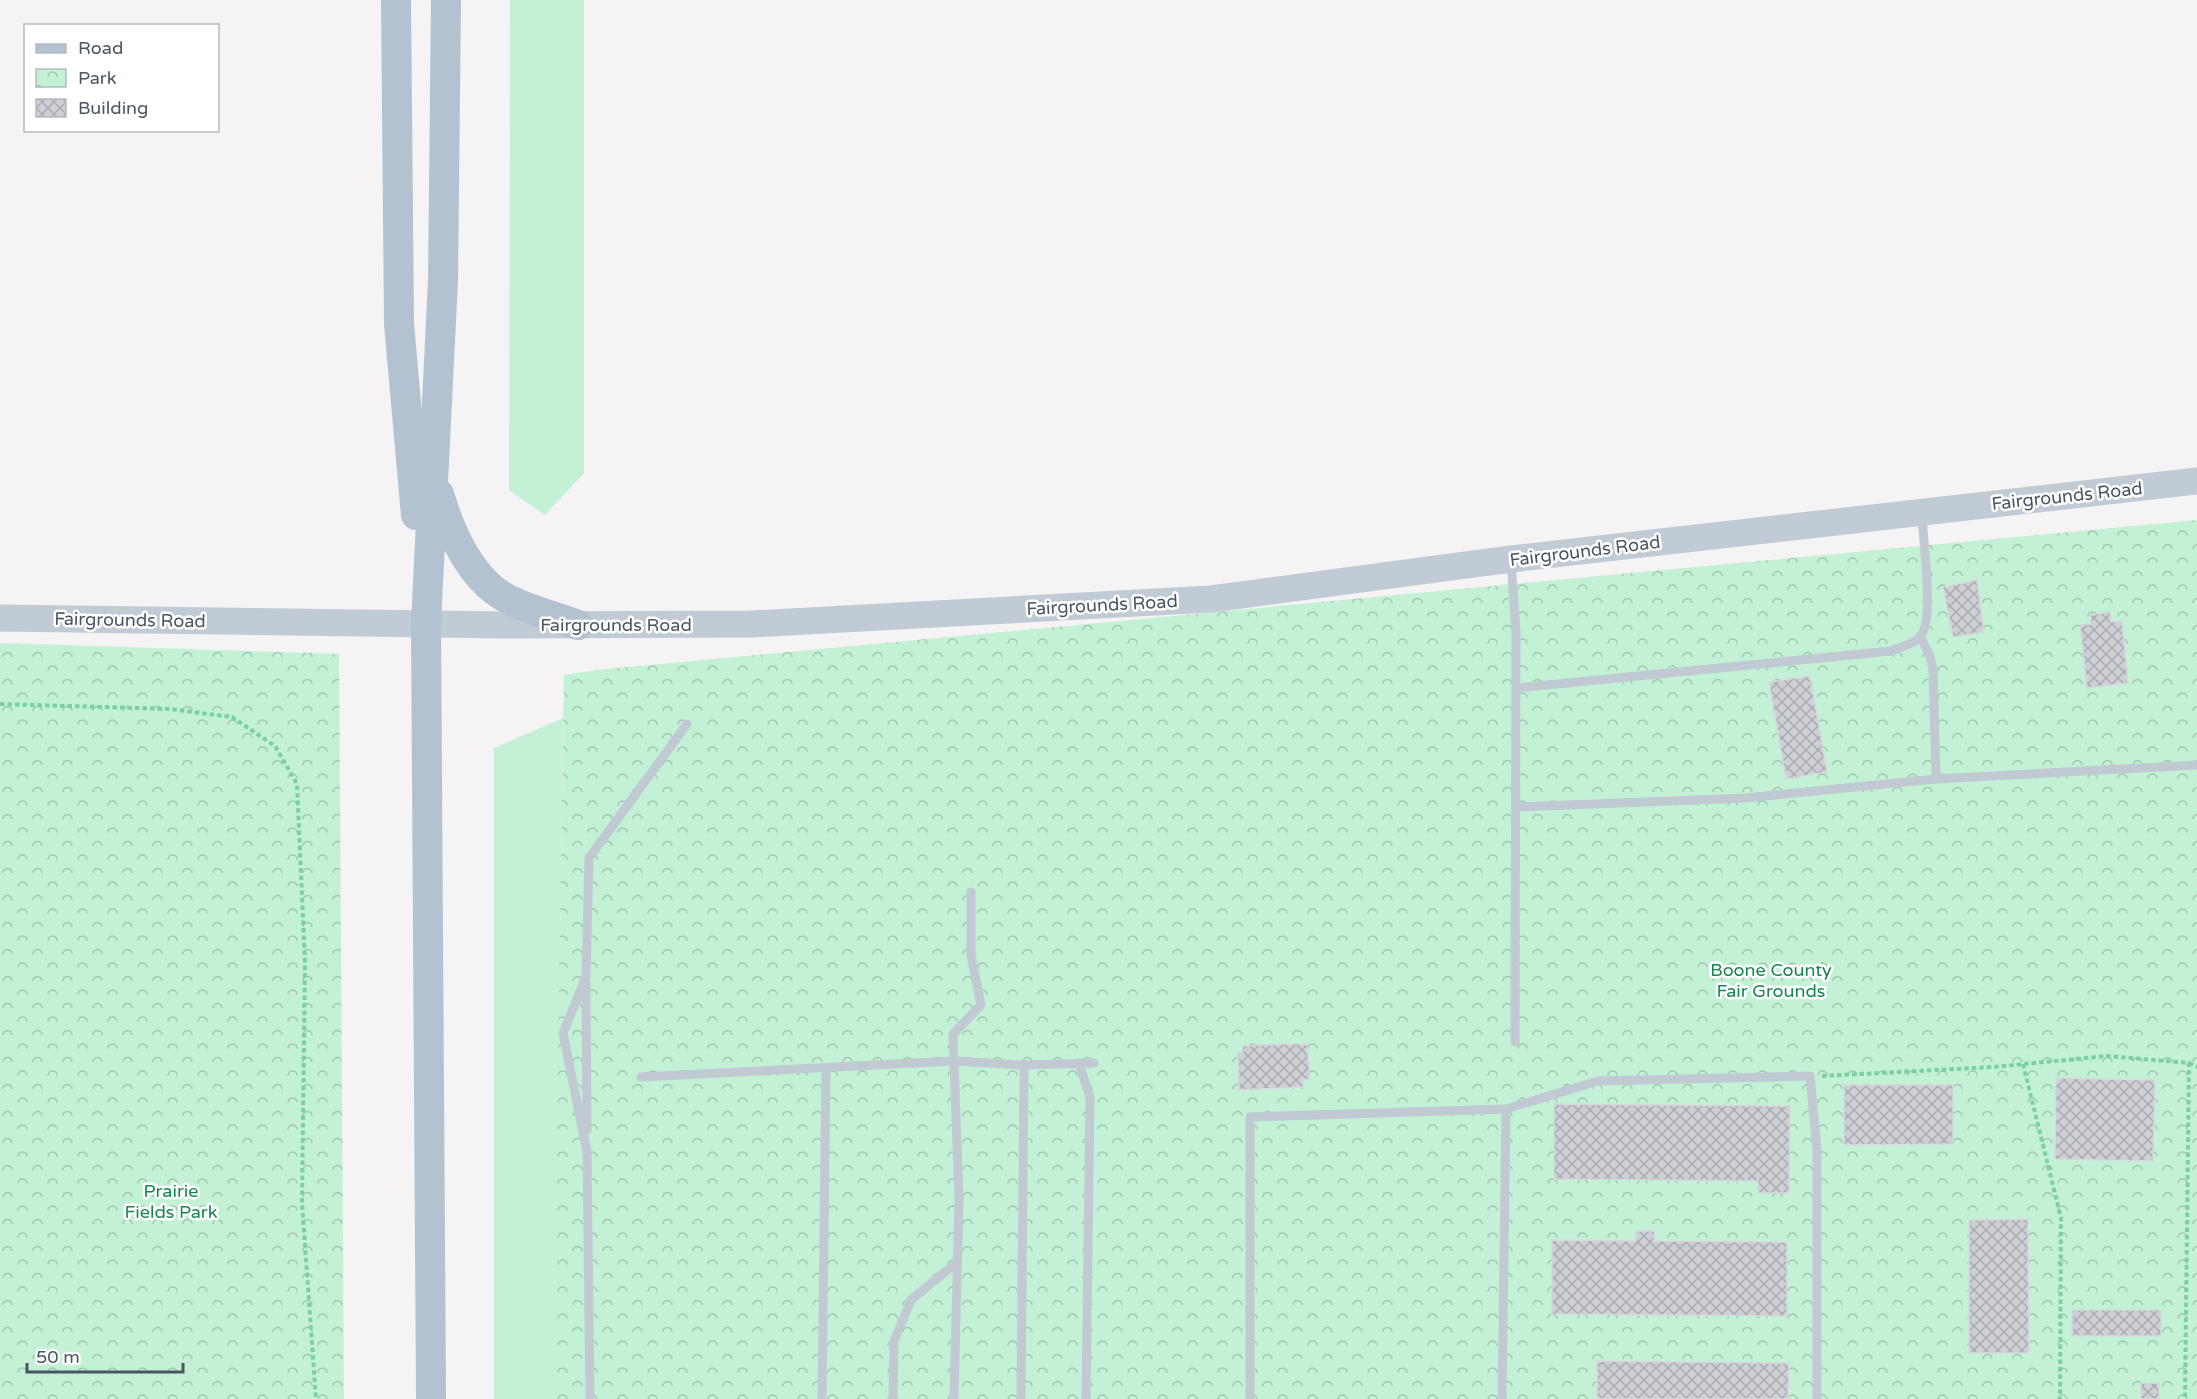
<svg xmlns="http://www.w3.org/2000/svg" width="2197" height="1399" font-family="'Varela Round',sans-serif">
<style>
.green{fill:#c3f1d5}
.park{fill:url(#park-crowns)}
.building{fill:url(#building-cross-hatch);stroke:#d7d9de;stroke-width:1.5}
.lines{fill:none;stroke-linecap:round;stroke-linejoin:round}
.path{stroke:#7ad0a6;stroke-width:4;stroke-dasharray:4.5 3;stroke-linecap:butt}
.lane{stroke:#c1cad2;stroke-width:9}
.secondary{stroke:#c1cbd6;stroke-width:27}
.primary{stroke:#b3c2d1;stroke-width:30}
.labels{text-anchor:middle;stroke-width:5;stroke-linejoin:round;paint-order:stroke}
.street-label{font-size:18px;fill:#4a5661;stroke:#fff}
.park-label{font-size:18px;fill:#17864f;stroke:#fff}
</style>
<defs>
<pattern id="park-crowns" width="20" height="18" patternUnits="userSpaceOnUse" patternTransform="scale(1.5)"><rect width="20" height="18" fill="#c3f1d5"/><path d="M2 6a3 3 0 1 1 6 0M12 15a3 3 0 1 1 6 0" fill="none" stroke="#a0c6b0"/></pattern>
<pattern id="building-cross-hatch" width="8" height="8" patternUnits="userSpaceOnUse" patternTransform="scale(1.5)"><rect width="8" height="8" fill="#cdcfd5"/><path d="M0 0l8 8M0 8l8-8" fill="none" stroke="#a8abb0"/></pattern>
</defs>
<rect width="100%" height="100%" fill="#f5f3f3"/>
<path class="green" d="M510,0h74v473l-39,42 -36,-25z
M563,718l-8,681h-61v-651z"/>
<path class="park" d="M2197,520v879h-1644l11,-724 32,-5z
M0,643l339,11 5,745h-344z"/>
<path class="building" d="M1977,580l7,52 -31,5 -10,-50z
M2110,612l1,10 11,-1 6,62 -41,5 -7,-63 11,-1 -1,-9z
M1810,676l17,96 -41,7 -17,-97z
M1283,1044h24l3,35 -7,1v7l-64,3 -1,-37 5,-1 -1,-6z
M2056,1078l99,2 -2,81 -98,-2z
M1844,1085h109v59l-109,1z
M1554,1104l236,2 -1,87h-31v-12l-204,-2z
M2028,1219l1,134h-60v-133z
M1636,1231h19l-1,10 133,1v74l-235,-2v-74l84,1z
M2072,1310h89v26h-89z
M1597,1361l192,2 -1,36h-191z
M2141,1383h18v16h-18z"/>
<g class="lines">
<path class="path" d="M0,704l170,5 62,8 43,29 22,38 8,178 -3,241 14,196
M2189,1063l8,4
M2023,1064l38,154 -1,181
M1822,1076l171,-9 114,-11 82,7 -4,336"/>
<path class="lane" d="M1511,561l5,71 -1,410
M1516,688l375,-37c12,-5 26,-7 32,-19 10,-19 0,-93 -1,-117
M1936,779l261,-14
M1516,807l230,-9 190,-19 -3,-109 -3,-14 -10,-20
M586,982l1,148
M1079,1063l11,35 -4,301
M641,1077l313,-16 70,4 70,-2
M590,1399l-3,-247 -24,-119 23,-56 3,-119 98,-134
M822,1399l4,-331
M893,1399l1,-58 17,-41 46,-38
M954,1399l5,-200 -6,-165 28,-29 -10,-50v-63
M1021,1399l3,-334
M1250,1399v-282l256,-8 92,-28 212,-5 7,74v249
M1502,1399l4,-290"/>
<path class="secondary" d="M0,618l504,7 247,-1 460,-25 300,-40 686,-78"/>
<path class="primary" d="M396,0l3,324 17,191
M439,494c10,33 24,68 50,92 23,21 61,28 89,39
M431,1399l-5,-776 17,-342 3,-281"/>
</g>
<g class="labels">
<g class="street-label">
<text transform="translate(2067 496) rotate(-6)" y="6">Fairgrounds Road</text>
<text transform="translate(1585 551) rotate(-7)" y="6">Fairgrounds Road</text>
<text transform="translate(1102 605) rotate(-3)" y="6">Fairgrounds Road</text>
<text transform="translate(130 620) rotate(1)" y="6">Fairgrounds Road</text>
<text x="616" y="631">Fairgrounds Road</text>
</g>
<g class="park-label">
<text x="1771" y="976">Boone County<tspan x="1771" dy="21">Fair Grounds</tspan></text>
<text x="171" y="1197">Prairie<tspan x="171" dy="21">Fields Park</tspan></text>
</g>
</g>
<rect x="24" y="24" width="195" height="108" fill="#ffffff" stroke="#b7bbc0" stroke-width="1.5"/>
<rect x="36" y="44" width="30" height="9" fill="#b3c2d1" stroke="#b7bbc0" stroke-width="1.5"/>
<text x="78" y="54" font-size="18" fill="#4a5661">Road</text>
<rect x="36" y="69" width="30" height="18" fill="url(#park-crowns)" stroke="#b7bbc0" stroke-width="1.5"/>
<text x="78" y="84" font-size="18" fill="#4a5661">Park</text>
<rect x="36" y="99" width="30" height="18" fill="url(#building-cross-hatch)" stroke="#b7bbc0" stroke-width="1.5"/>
<text x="78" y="114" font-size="18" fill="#4a5661">Building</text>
<path d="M27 1363v9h156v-9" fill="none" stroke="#4a5661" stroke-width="3"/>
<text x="36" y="1363" font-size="18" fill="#4a5661" stroke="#ffffff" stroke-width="4.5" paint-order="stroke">50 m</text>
</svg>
